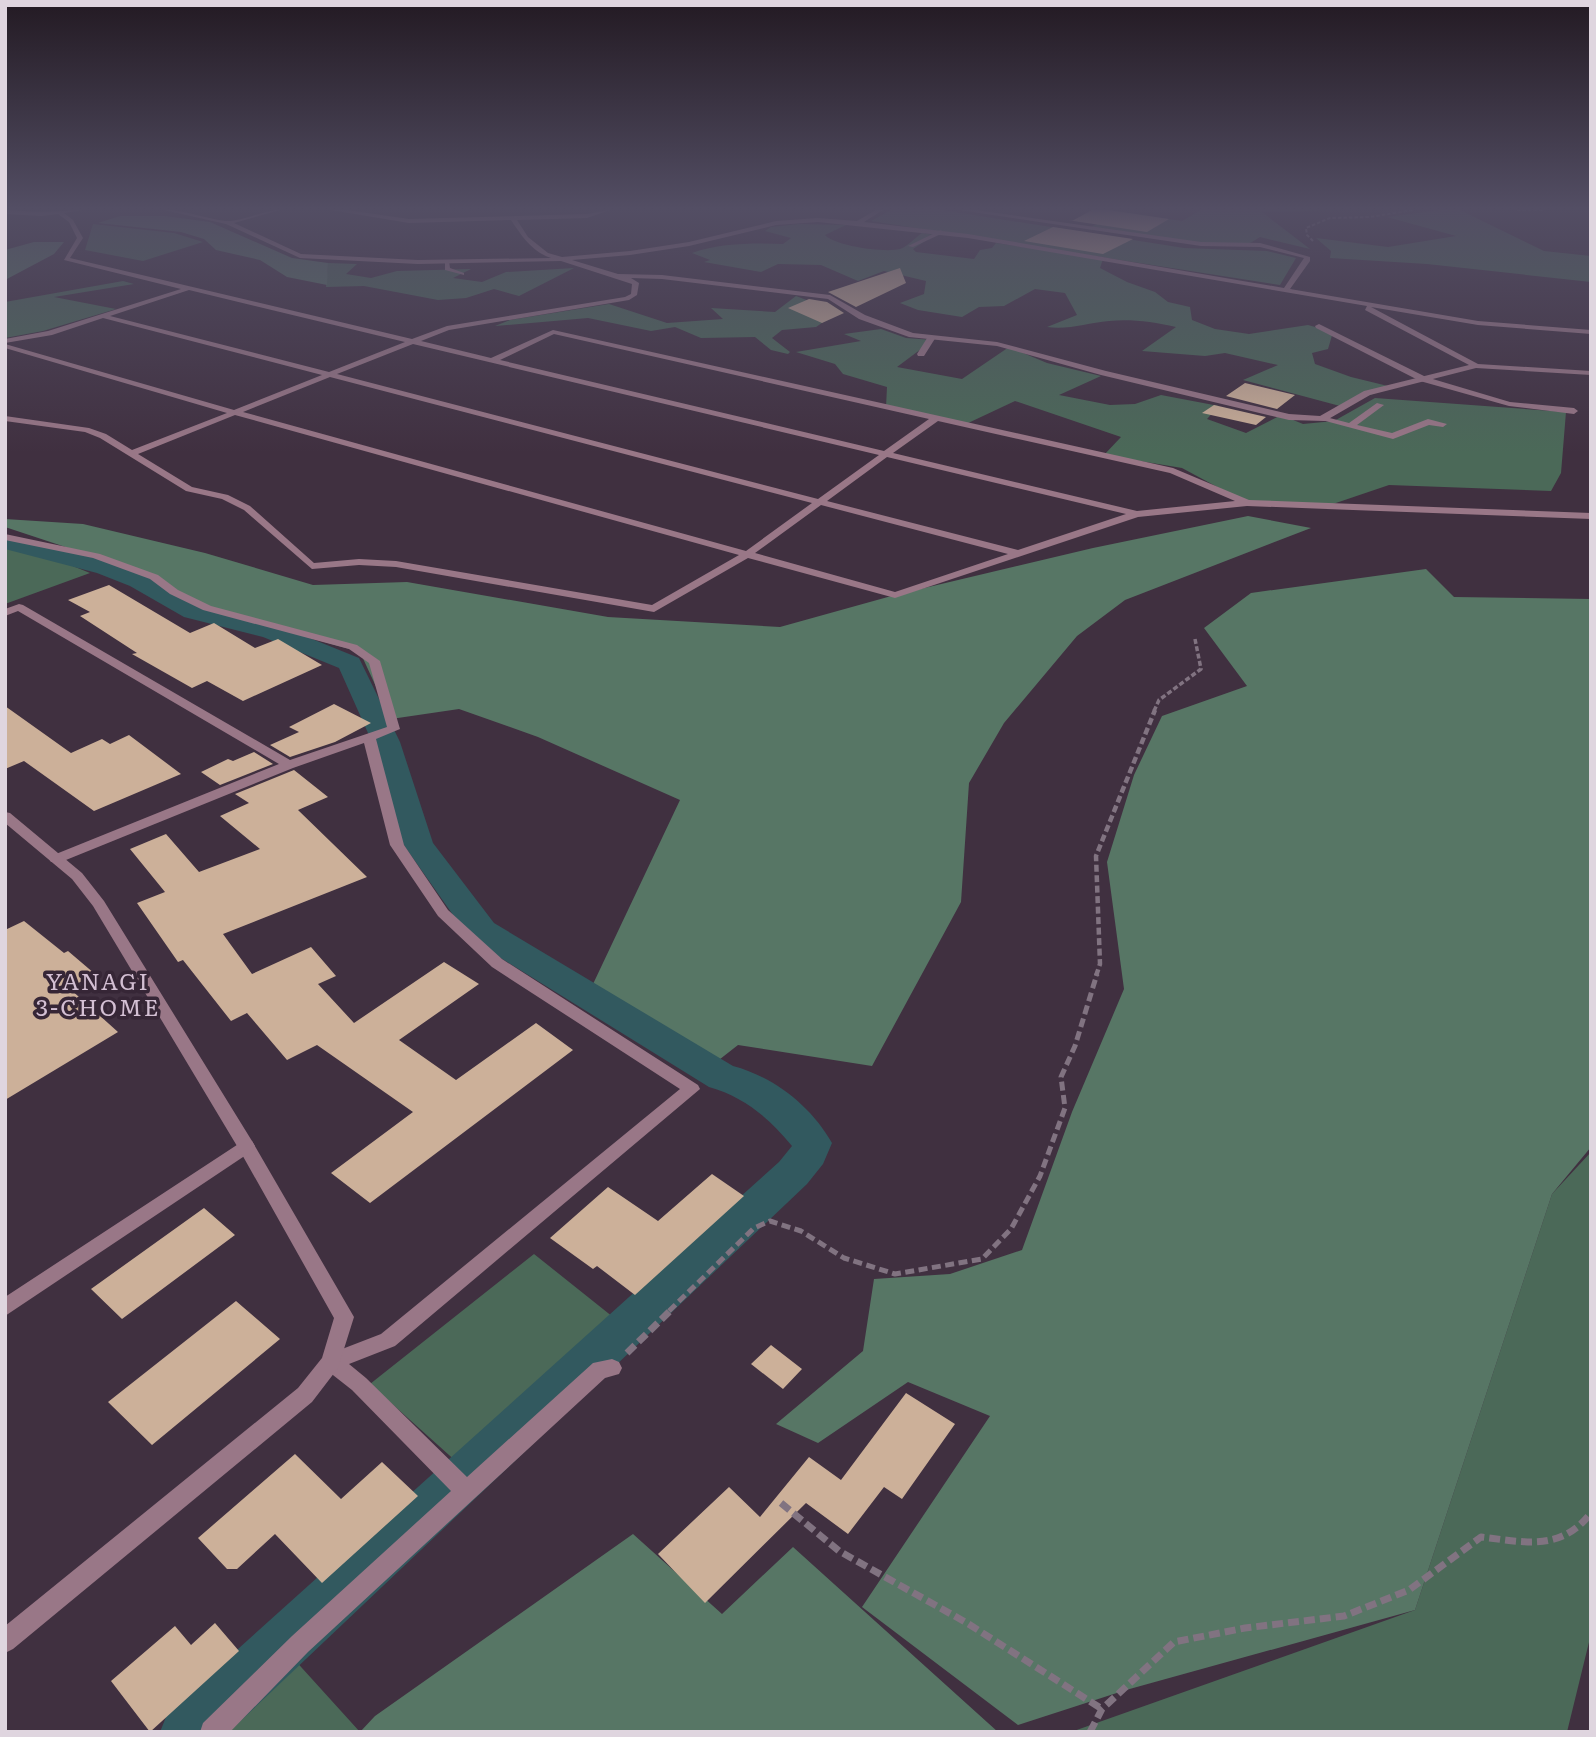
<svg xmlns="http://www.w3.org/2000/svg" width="1596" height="1737" font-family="Literata,serif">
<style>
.green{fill:#4b6958}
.forest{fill:#577665}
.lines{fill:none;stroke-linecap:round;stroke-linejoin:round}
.canal{fill:#32595f;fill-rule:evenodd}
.building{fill:#ccb099}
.path-far4{stroke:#817381;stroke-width:2;stroke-dasharray:3.5 2;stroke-linecap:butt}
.path-far3{stroke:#817381;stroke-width:3.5;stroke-dasharray:5 2.5;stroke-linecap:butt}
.path-far2{stroke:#817381;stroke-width:4.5;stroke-dasharray:7 3.5;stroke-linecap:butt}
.path-far1{stroke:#817381;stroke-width:5;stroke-dasharray:9 4.5;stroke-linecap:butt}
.path{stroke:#817381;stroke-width:7;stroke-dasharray:11 5;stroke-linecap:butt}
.service{fill:#997787;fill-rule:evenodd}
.minor{fill:#997787;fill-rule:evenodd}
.tertiary{fill:#997787;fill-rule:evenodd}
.labels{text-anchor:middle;stroke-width:7;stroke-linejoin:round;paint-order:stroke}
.neighbourhood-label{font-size:23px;letter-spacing:2px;fill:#d3bfd3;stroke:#362636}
</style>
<rect width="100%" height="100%" fill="#403040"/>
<path class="green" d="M891,210h51l242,38 83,3 29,7 -16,27 -409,-64z
M1201,210h148l-87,2 48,37 -50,-12 -13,8 -43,-1 -117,-15 34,-17 61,9z
M1440,210h20l84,41 47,5v26l-164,-18 -97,-6 1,-7 -15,-13 72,9 68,-11 -69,-19z
M93,224l81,9 29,9 -60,19 -58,-11z
M799,224l47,1 -21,10c10,11 60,18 75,14 7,-2 16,-12 22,-16l12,2 -21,14 3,3 58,7 6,-9 12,-2 4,-5 107,16 -3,9 27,14 28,10 13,10 22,5 2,13 23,9 34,5 59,-9 25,7 -5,17 -16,4 3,11 36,13 41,10 -52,19 -97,-26 35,-15 -53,-12 -20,3 -63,-5 34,-24c-23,-5 -44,-8 -67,-6 -22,2 -40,9 -62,6l30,-12 -12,-22 -30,-4 -31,17 -25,1 -17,10 -44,-7 -18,-7 24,-9 2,-13 -42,-10 -26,10 -37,-16 -43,-1 -17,8 -57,-10 6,-2 -18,-7c29,-10 61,-10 91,-9l8,-6 -26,-7 6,-4z
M328,263l29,1 -11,10 25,4 26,-7 74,-2 -18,9 29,4 24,-10 68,-4 -55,28 -25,-7 -28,9 -28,2 -74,-14 -38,1z
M123,281l11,3 -80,13 62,12 -73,22 -38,7v-36z
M796,296l42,16 -22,15 -34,3 -10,8 18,14 -2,2 -17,-4 -16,-13 -54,1 -26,-11 -24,4 -63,-13 -93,8 15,-6 99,-16 58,19 56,-4 -12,-11 64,4z
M881,329l25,9 27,2 -36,27 65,12 47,-32 38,16 54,13 -42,19 51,10 25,-1 26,-9 58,11 -12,13 39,14 35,-18 22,9 31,-3 41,-23 191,14 -5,61 -10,18 -162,-6 -59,20 -83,-2 -65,-35 -78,-13 17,-18 -106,-36 -49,23 -80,-17 1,-20 -44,-13 -8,-10 -39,-12 65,-11 -17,-7z
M5,548l53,12 32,13 -85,31z
M1591,1152v482l-24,98h-496l344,-122 137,-416z
M534,1254l84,67 -159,143 -89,-80z
M292,1657l68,75h-139z"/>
<path class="forest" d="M120,216h45l45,6 82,36 36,5 -1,22 -40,-8 -27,-17 -44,-10 -12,-11 -23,-7 -83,-9z
M34,242h30l-10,12 -49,26v-30z
M1248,516l63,12 -186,72 -48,36 -73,87 -35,60 -8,119 -89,164 -134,-21 -37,29 -116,-73 95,-201 -142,-63 -79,-28 -68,10 -31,-67 -142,-40 -89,-44 -124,-41v-8l78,5 122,29 108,32 94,-3 201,35 172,10 115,-32 198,-47z
M1426,569l28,28 137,2v548l-39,47 -137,416 -289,80 -108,35 -156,-118 128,-191 -82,-34 -90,61 -42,-19 87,-73 11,-72 76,-5 72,-24 50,-138 52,-123 -17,-127 27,-87 28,-59 85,-30 -43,-58 47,-35z
M633,1534l89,80 71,-67 205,185h-638l15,-16z"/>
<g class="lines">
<path class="canal" d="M5,535l109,28 32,13 56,31 78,19 79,32 41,84 33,101 61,80 239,143c41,11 78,40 99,77l-9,21 -16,20 -578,548h-69l8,-20 611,-550 13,-16c-24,-29 -48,-49 -83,-59l-239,-148 -67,-95 -31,-102 -33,-74 -76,-31 -79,-20 -54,-31 -33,-13 -92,-24z"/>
</g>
<path class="building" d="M1092,210h16l61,9 -22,13 -80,-12 5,1z
M1053,227l80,12 -30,15 -79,-13z
M900,268l6,15 -50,24 -28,-15z
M809,299l18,3 17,11 -22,10 -34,-15z
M1245,383l50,12 -18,14 -51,-13z
M1214,405l52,12 -10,8 -54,-12z
M109,585l81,48 24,-10 41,25 23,-9 44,26 -79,36 -36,-20 -15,7 -60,-34 5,-1 -57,-37 10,-4 -22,-12z
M334,704l37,19 -36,19 -45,15 -20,-12 29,-13 -10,-5z
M5,706l66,47 31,-14 8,5 19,-9 52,39 -87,37 -70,-50 -19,8z
M254,752l19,12 -53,21 -19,-13 27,-13 5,2z
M294,770l34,27 -30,13 69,67 -144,57 29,40 59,-27 25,29 -18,8 36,39 90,-61 35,22 -80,56 57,40 80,-57 37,27 -203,153 -39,-30 82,-61 -96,-67 -30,15 -40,-47 -16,8 -48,-61 -5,2 -41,-59 28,-11 -35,-43 36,-15 33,38 61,-23 -40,-33 29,-13 -14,-9z
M24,921l40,32 4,-2 27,23 -26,14 49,44 -113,68v-170z
M712,1174l32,22 -109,99 -38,-29 -4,3 -43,-31 58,-51 50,34z
M204,1208l31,27 -113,84 -31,-30z
M236,1301l44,38 -128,106 -44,-43z
M771,1345l31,24 -19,20 -32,-25z
M906,1393l49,31 -53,75 -18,-12 -36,47 -42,-31 -101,100 -47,-49 71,-67 31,30 49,-60 32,23z
M295,1454l46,45 41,-37 36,34 -96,87 -47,-49 -38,35h-10l-29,-31z
M215,1623l24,28 -89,81 -39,-51 64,-55 16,19z"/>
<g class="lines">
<path class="path-far4" d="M1517,210h26
M1313,241l-6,-6 -1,-7 24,-10 40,-1 43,-7"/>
<path class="path-far3" d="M1154,711l5,-11 42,-31 -6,-30"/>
<path class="path-far2" d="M1096,976l4,-12 -4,-108 59,-146"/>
<path class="path-far1" d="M669,1311l85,-83 16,-7 31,10 43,27 51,16 87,-15 29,-30 29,-53 25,-68 -4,-31 14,-31 22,-72"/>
<path class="path" d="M627,1353l44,-43
M781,1503l58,48 128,72 135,86
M1090,1732l12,-23 72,-67 71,-14 99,-12 65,-26 72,-53c44,5 79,15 110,-24"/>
<path class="service" d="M941,230l2,3 -30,14 -5,-1z
M445,261h4l1,7 14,5v2l-19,-5z
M1319,324l107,53 84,25 64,6 4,3 -4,3 -65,-8 -89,-25 -104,-53 -1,-2z
M929,335l7,2 -12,19h-6l-1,-2z
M1377,403l7,2 -27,20 35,8 36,-14 19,5 -4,3 -14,-2 -36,14 -75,-20 4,-3 27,7z"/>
<path class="minor" d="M5,210l37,2 41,-2 -19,3 9,7 10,18 -13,20 342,81 35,-13 178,-29 6,-3 1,-10 -71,-23 -143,3 -118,-6 -74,-34 -62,-14c21,0 40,8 61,11 18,1 37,-11 55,-11l-46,13 67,31 117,6 133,-2c-19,-6 -30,-23 -40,-38l-102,3 -78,-13h16l62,9 178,-5 23,-4 -23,8 -70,2 11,17 20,16 14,4 68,-6 59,-9 87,-21 42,-3 39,3 19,-11h7l-19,12 104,12 316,54 20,-30 -44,-11 -59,-1 -242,-36h17l225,32 59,1 50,14v4l-20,28 188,32 113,9v4l-113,-9 -107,-18 107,57 113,7v4l-115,-7 -106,27 -45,26 -36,-1 -188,-45 -104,-29 -88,-9 -50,-18 -31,-20 -166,-20 -31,-1 8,5 -2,12 -8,5 -180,30 -28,11 70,17 62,-28 620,138 76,32 342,13v6l-344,-13 -109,11 -243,81 -147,-40 -94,54 -258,-45 -37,-2 -47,4 -68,-59 -22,-11 -36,-8 -86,-53 -15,-6 -80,-11v-5l84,12 17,6 26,16 95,-37 -222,-65v-4l229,66 88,-35 -219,-57 -51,17 -47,8v-4l43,-8 133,-42 -117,-29 13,-22 -8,-16 -11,-8 -16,2 -37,-2zM818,222l150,16 399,68 -2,4 104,55 -105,26 -44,25 -31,-2 -183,-43 -109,-29 -84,-9 -48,-18 -35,-20 -168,-20 -44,-1 -46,-14 58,-5 59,-9 87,-21zM189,290l216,52 -76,30 -219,-56zM554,334l375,85 -45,32 -384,-91zM413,344l466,111 -61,44 -481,-125zM330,377l482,126 -66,48 -503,-139zM235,415l504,140 -87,50 -256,-44 -37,-2 -45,4 -64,-57 -22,-11 -36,-8 -54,-33zM938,421l232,52 65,28 -98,10 -244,-58zM887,457l239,57 -108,36 -191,-49zM821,505l187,49 -113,38 -140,-39z
M5,534l95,20 58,21 20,15 33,16 146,39 23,16 20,68 -24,10 28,106 44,65 54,49 196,126 2,4 -305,257 -46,18 17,14 101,99 126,-114 19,-4 7,3 3,6 -3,6 -14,4 -297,274 -78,80h-30l3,-9 89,-87 159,-145 -99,-101 -28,-22 -3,-6 3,-6 57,-22 299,-245 -188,-122 -54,-51 -48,-71 -26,-102 -71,25 -232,94h-10l-2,-3 2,-3 228,-92 -261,-153 -13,5v-7l14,-5 4,1 267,155 97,-33 -18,-64 -20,-14 -146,-39 -33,-16 -20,-15 -57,-21 -88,-18z
M246,1139l6,2 3,5 -3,5 -247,165v-19z"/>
<path class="tertiary" d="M5,812l5,1 72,60 22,28 148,240 102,176 -16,51 -26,34 -299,247 -8,4v-27l293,-238 24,-30 12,-40 -94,-167 -147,-245 -21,-27 -67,-56z"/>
</g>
<linearGradient id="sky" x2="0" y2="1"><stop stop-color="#231a23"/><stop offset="0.46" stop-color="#534e64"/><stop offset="1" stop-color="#534e64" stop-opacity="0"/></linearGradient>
<rect width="1596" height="453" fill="url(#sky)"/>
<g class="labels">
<g class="neighbourhood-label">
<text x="98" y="990">YANAGI<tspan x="98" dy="26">3-CHOME</tspan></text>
</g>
</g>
<rect width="1596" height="1737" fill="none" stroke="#dfd5df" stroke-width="14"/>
</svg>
